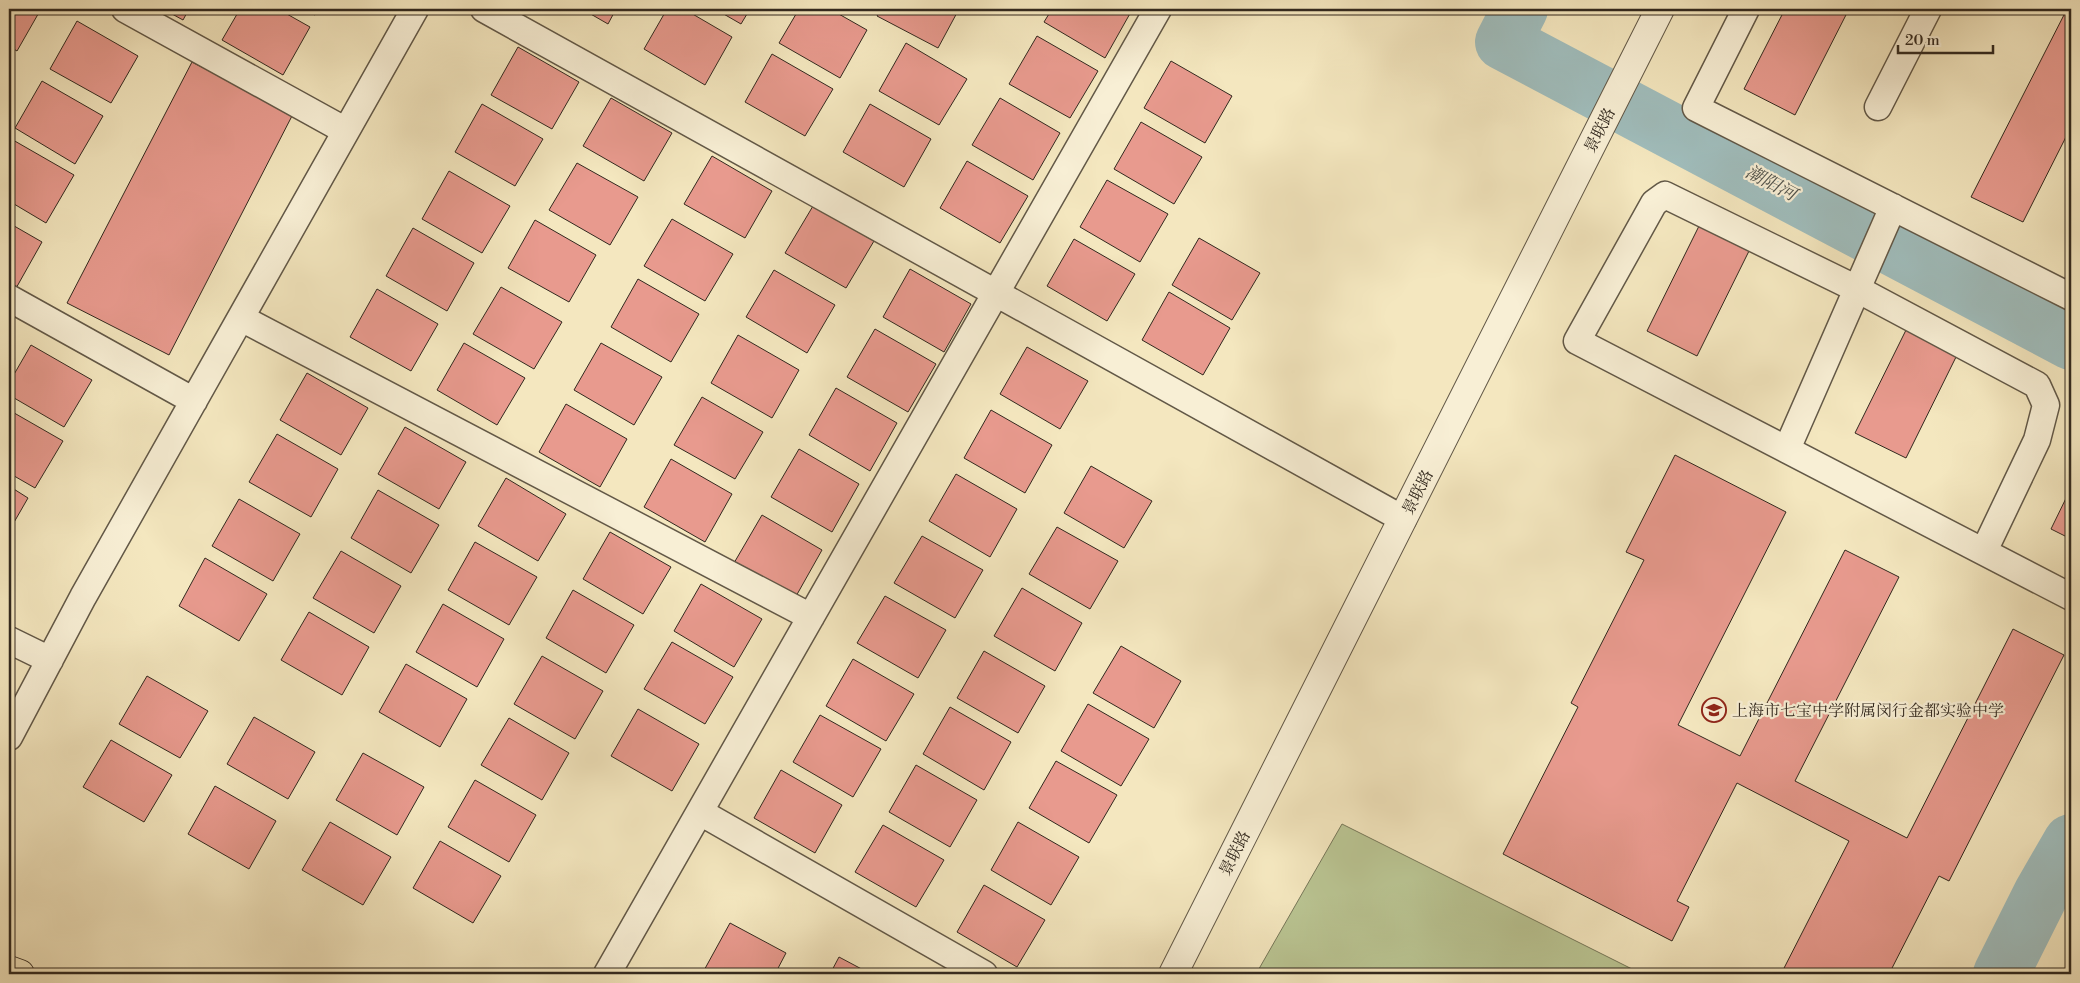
<svg xmlns="http://www.w3.org/2000/svg" width="2080" height="983" font-family="'Libre Bodoni','Noto Serif SC',serif">
<style>
.green{fill:#bac593;stroke:#767759}
.lines{fill:none;stroke-linecap:round;stroke-linejoin:round}
.river{stroke:#a0bdbc;stroke-width:56}
.building{fill:#e89a8e;stroke:#32291f}
.minor-casing{stroke:#625847;stroke-width:29}
.tertiary-casing{stroke:#625847;stroke-width:30}
.primary-casing{stroke:#32291f;stroke-width:30}
.minor{stroke:#f8efd5;stroke-width:26}
.tertiary{stroke:#f8efd5;stroke-width:28}
.primary{stroke:#f4e7bf;stroke-width:28}
.labels{text-anchor:middle;stroke-width:4.5;stroke-linejoin:round;paint-order:stroke}
.street-label{font-size:16px;fill:#32291f;stroke:#f8efd5}
.poi-label{font-size:16px;fill:#32291f;stroke:#f8efd5;text-anchor:start}
.water-label{font-size:18px;font-style:italic;fill:#53554e;stroke:#f8efd5}
</style>
<rect width="100%" height="100%" fill="#f4e7bf"/>
<filter id="stains"><feTurbulence type="fractalNoise" baseFrequency=".004" numOctaves="4"/><feColorMatrix values="0 0 0 0 .2 0 0 0 0 .09 0 0 0 0 .02 0 0 0 .5 -.17"/></filter>
<radialGradient id="worn" r=".72"><stop offset=".6" stop-color="#630" stop-opacity="0"/><stop offset="1" stop-color="#630" stop-opacity=".3"/></radialGradient>
<path class="green" d="M1342,824l300,150h-386z"/>
<g class="lines">
<path class="river" d="M1520,9l-17,33 568,300
M2001,974l40,-80 30,-52"/>
</g>
<path class="building" d="M9,9h32l-24,42 -8,-5z
M163,9h26l-6,11z
M240,9h38l32,18 -27,48 -61,-35z
M304,9h14l-3,6z
M582,9h34l-8,15z
M667,9h17l48,28 -27,48 -61,-36z
M715,9h35l-9,15z
M799,9h31l37,21 -27,48 -61,-35z
M881,9h78l-21,39 -61,-32z
M1052,9h78l2,1 -27,48 -61,-36z
M1785,9h64l-54,106 -51,-26z
M2067,9h4v118l-48,95 -52,-25z
M77,21l61,35 -27,47 -61,-34z
M1037,36l61,35 -28,47 -61,-34z
M906,43l61,36 -28,46 -60,-34z
M518,47l61,35 -27,47 -61,-34z
M772,54l61,35 -28,47 -60,-34z
M1171,61l61,35 -27,47 -61,-35z
M192,62l101,52 -124,241 -102,-52z
M42,81l61,35 -28,48 -60,-36z
M611,98l61,35 -28,48 -61,-35z
M1000,98l60,35 -27,47 -61,-35z
M482,104l61,35 -28,47 -60,-34z
M870,104l61,35 -27,48 -61,-35z
M1141,122l61,35 -28,47 -60,-35z
M13,140l61,35 -28,48 -37,-22v-53z
M712,156l60,35 -27,47 -61,-34z
M967,161l61,35 -28,47 -60,-35z
M577,163l61,34 -28,48 -61,-35z
M449,171l61,35 -28,47 -60,-34z
M1107,180l61,34 -28,48 -60,-35z
M813,206l61,35 -28,47 -61,-35z
M672,219l61,35 -28,47 -61,-35z
M535,220l61,35 -27,47 -61,-34z
M9,223l33,19 -27,48 -6,-4z
M1700,224l50,25 -53,107 -50,-25z
M413,228l61,35 -27,48 -61,-35z
M1199,238l61,35 -28,47 -60,-35z
M1074,239l61,35 -28,47 -60,-35z
M910,269l61,35 -27,48 -61,-35z
M774,270l61,35 -28,48 -61,-36z
M638,279l61,35 -28,48 -60,-35z
M501,287l61,35 -28,47 -61,-35z
M377,289l61,35 -27,47 -61,-34z
M1169,292l61,36 -27,47 -61,-35z
M1908,326l51,25 -53,107 -51,-25z
M875,329l61,35 -28,48 -61,-35z
M738,335l61,35 -27,48 -61,-35z
M464,343l61,35 -28,47 -60,-35z
M601,343l61,34 -28,48 -60,-35z
M31,345l61,35 -28,47 -55,-32v-12z
M1027,347l61,34 -28,48 -60,-35z
M307,373l61,35 -27,47 -61,-35z
M836,388l61,35 -27,48 -61,-36z
M702,397l61,35 -28,47 -61,-34z
M566,404l61,35 -27,48 -61,-35z
M9,410l54,31 -28,47 -26,-15z
M991,410l61,35 -27,48 -61,-35z
M405,427l61,35 -27,47 -61,-35z
M277,434l61,35 -27,48 -62,-35z
M799,449l60,35 -27,48 -61,-35z
M1675,455l111,57 -108,213 62,31 105,-206 54,27 -104,204 112,57 106,-209 51,26 -115,226 -10,-5 -50,98h-108l68,-133 -112,-58 -60,118 12,6 -17,34 -169,-87 75,-147 -7,-4 73,-143 -18,-8z
M671,459l61,35 -27,48 -61,-35z
M1091,466l61,35 -28,47 -60,-35z
M956,474l61,35 -27,48 -61,-36z
M506,478l60,36 -28,47 -60,-35z
M9,486l19,12 -19,33z
M2071,488v51l-20,-10z
M378,490l61,35 -28,48 -60,-35z
M239,499l61,35 -27,47 -61,-35z
M762,515l60,35 -27,48 -61,-35z
M1057,527l61,34 -28,48 -61,-35z
M610,532l61,35 -28,47 -60,-35z
M922,536l61,34 -28,48 -61,-35z
M475,542l62,35 -28,48 -61,-35z
M341,551l60,35 -27,47 -61,-35z
M205,558l62,36 -28,47 -60,-35z
M701,584l61,35 -28,48 -60,-36z
M1022,588l60,35 -27,48 -61,-35z
M573,590l61,35 -28,48 -60,-35z
M885,596l61,34 -28,48 -61,-35z
M443,604l61,35 -27,48 -61,-35z
M309,612l60,35 -27,48 -61,-35z
M672,642l61,35 -28,47 -61,-35z
M1121,646l60,35 -27,47 -61,-35z
M984,651l61,35 -27,47 -61,-35z
M542,656l61,35 -28,48 -61,-35z
M853,659l61,35 -28,47 -60,-35z
M406,664l61,35 -27,48 -61,-35z
M147,676l61,35 -28,47 -61,-34z
M1088,704l61,35 -28,47 -60,-35z
M950,707l61,35 -27,48 -61,-36z
M638,709l61,35 -27,47 -61,-35z
M820,715l61,34 -28,48 -60,-35z
M254,717l61,35 -27,47 -61,-35z
M509,718l60,35 -27,47 -61,-35z
M111,740l61,35 -28,47 -61,-35z
M363,753l61,34 -27,48 -61,-35z
M1056,761l61,34 -28,48 -60,-35z
M916,765l61,35 -27,47 -61,-35z
M781,770l61,35 -27,48 -61,-35z
M475,780l61,35 -27,47 -61,-35z
M215,786l61,35 -27,48 -61,-35z
M330,822l61,35 -28,48 -61,-35z
M1018,822l61,35 -28,48 -60,-35z
M883,825l61,35 -28,47 -61,-35z
M440,841l61,35 -28,47 -60,-35z
M984,885l61,35 -28,47 -60,-35z
M730,923l56,30 -11,21h-73z
M839,957l32,17h-41z"/>
<g class="lines">
<defs>
<path id="minor" d="M125,9l221,122
M484,9l919,510
M1746,9l-50,99 375,189
M1878,107l50,-98
M9,298l185,103
M241,318l570,299
M1787,449l106,-242
M1984,551l53,-111 9,-35 -9,-20 -180,-96 -192,-94 -11,8 -77,138 494,256
M9,640l41,20
M9,737l74,-140 332,-588
M700,812l284,162
M607,974l551,-965"/>
<path id="tertiary" d="M1173,974l487,-965"/>
<path id="primary" d="M9,970l11,4"/>
</defs>
<use href="#minor" class="minor-casing"/>
<use href="#tertiary" class="tertiary-casing"/>
<use href="#primary" class="primary-casing"/>
<use href="#minor" class="minor"/>
<use href="#tertiary" class="tertiary"/>
<use href="#primary" class="primary"/>
</g>
<defs>
<symbol id="school-ring" viewBox="-11 -11 22 22"><circle r="9.5" fill="#f8efd5" stroke="#8f2418" stroke-width="1.5"/><path d="M0-5L7-2L0 1L-7-2ZM-4 1L0 2.5L4 1V4Q0 6-4 4Z" fill="#8f2418"/></symbol>
</defs>
<g fill-rule="evenodd">
<use href="#school-ring" x="1700" y="696" width="28" height="28"/>
</g>
<g class="labels">
<g class="street-label">
<text transform="translate(1599 130) rotate(-63)" y="6">景联路</text>
<text transform="translate(1417 492) rotate(-63)" y="6">景联路</text>
<text transform="translate(1234 853) rotate(-63)" y="6">景联路</text>
</g>
<g class="poi-label">
<text x="1732" y="716">上海市七宝中学附属闵行金都实验中学</text>
</g>
<g class="water-label">
<text transform="translate(1771 183) rotate(28)" y="6">潮阳河</text>
</g>
</g>
<rect width="2080" height="983" fill="none" stroke="#f4e7bf" stroke-width="30"/>
<rect x="10" y="10" width="2060" height="963" fill="none" stroke="#32291f" stroke-width="2.5"/>
<rect x="15" y="15" width="2050" height="953" fill="none" stroke="#32291f"/>
<path d="M1898 45v8h95v-8" fill="none" stroke="#32291f" stroke-width="2.5"/>
<text x="1905" y="45" font-size="15" fill="#32291f" stroke="#f8efd5" stroke-width="4" paint-order="stroke">20 m</text>
<rect width="100%" height="100%" filter="url(#stains)"/>
<rect width="100%" height="100%" fill="url(#worn)"/>
</svg>
